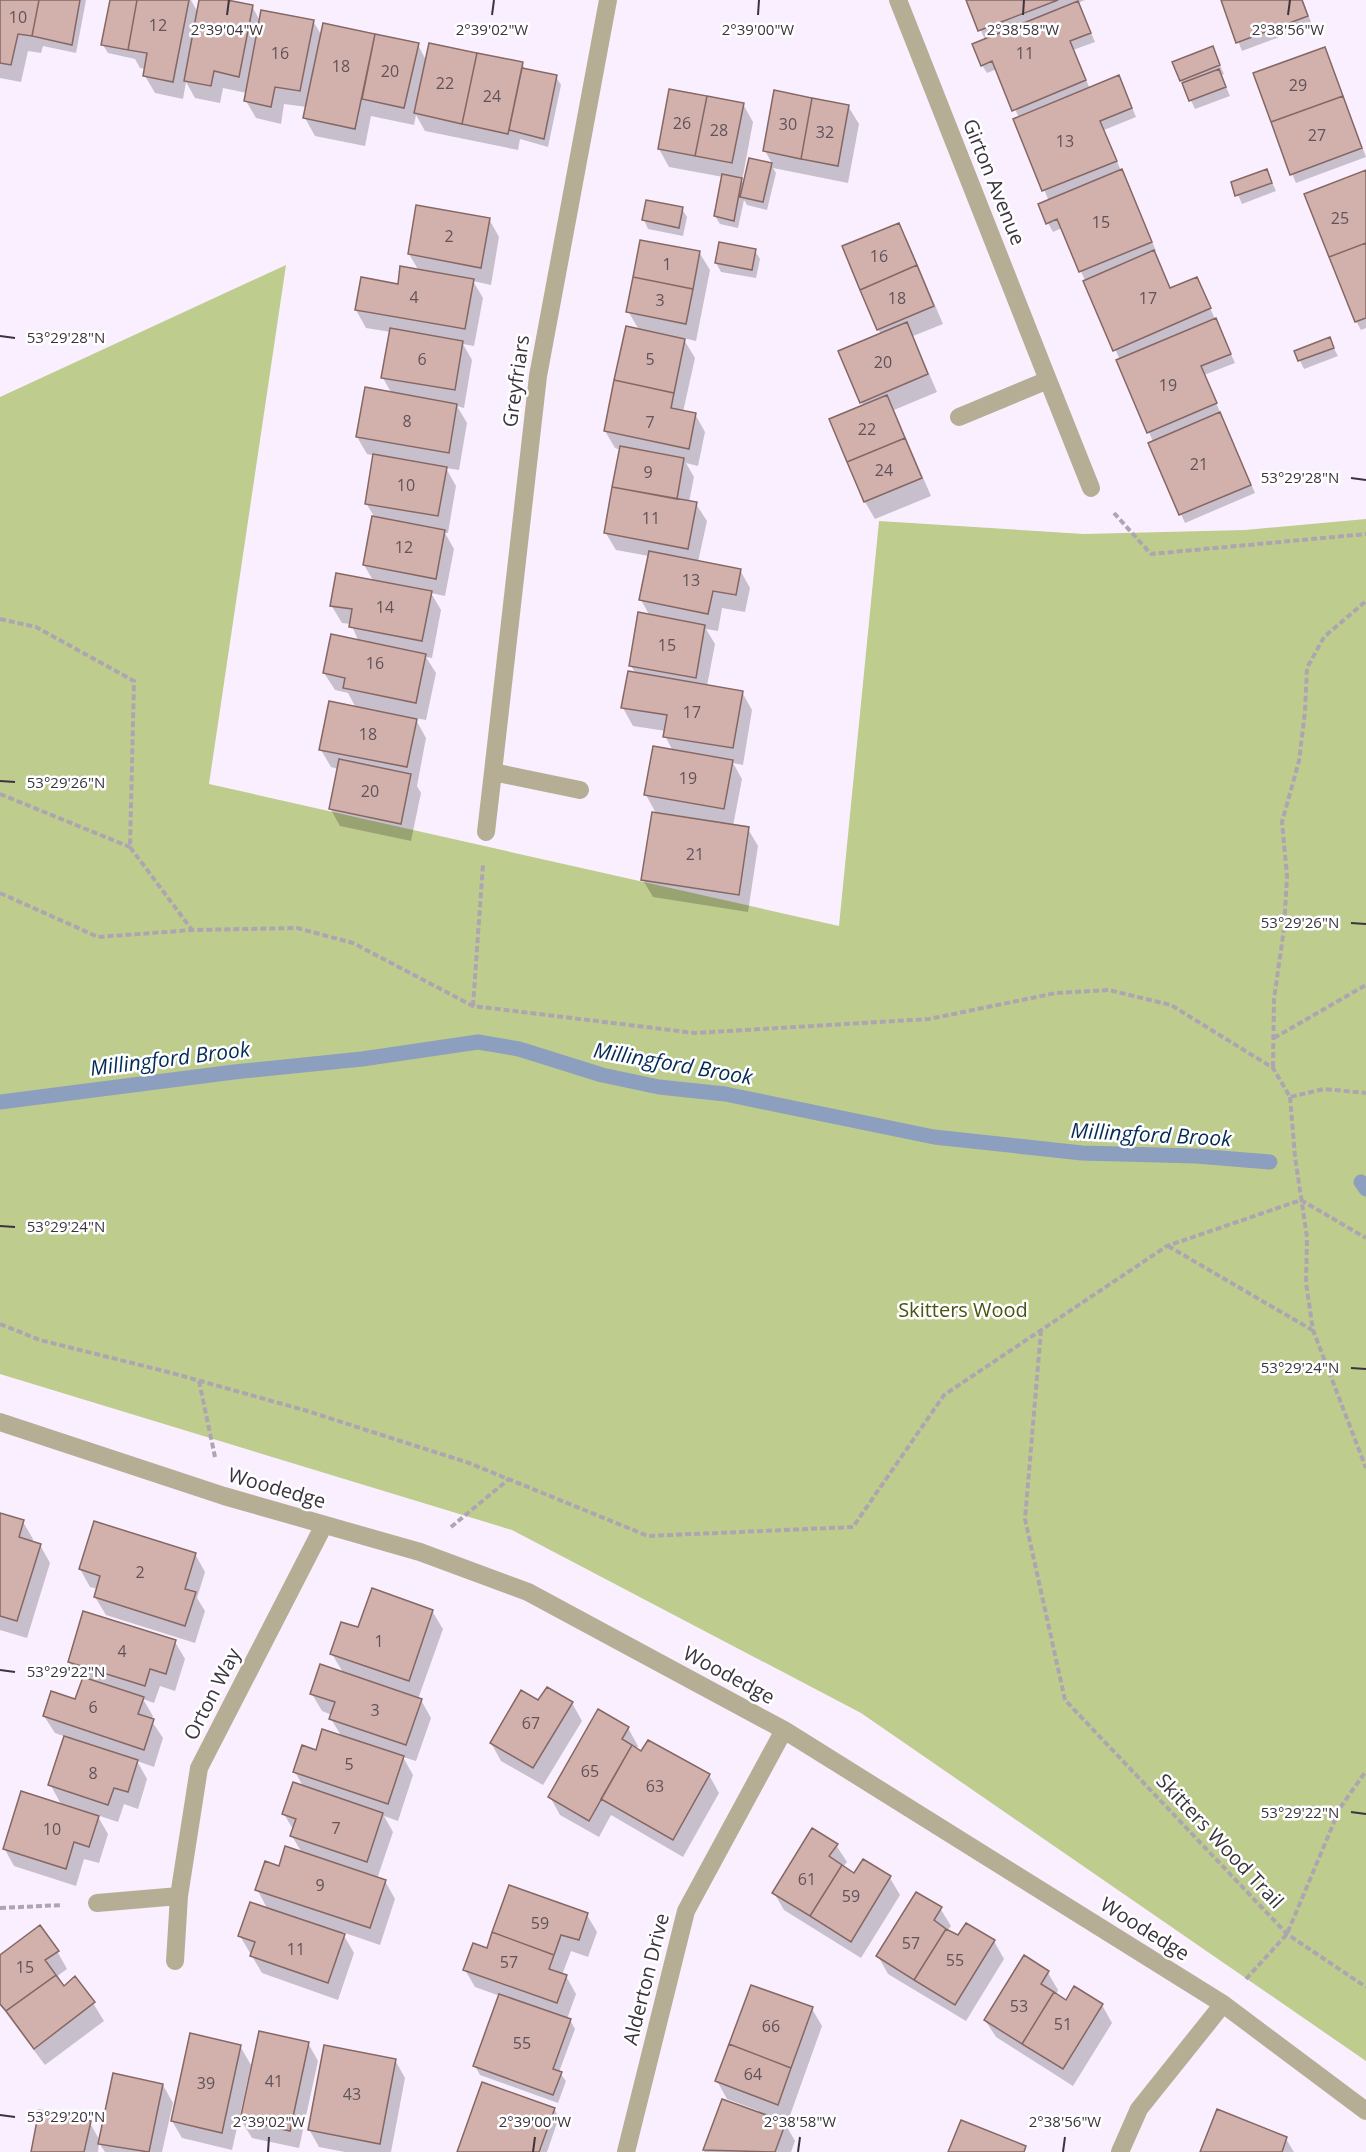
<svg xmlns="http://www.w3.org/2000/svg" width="1366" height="2152" font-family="'Open Sans',sans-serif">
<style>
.forest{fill:#becc8e}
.shadow{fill:#0003}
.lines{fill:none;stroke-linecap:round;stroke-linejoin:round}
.stream{stroke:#8c9fbf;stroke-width:15}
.building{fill:#d2b1ad;stroke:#856764;stroke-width:1.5}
.path{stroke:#aea5b2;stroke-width:4;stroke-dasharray:6 3;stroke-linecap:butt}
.minor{stroke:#b6ae94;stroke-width:18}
.ticks{fill:none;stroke:#3b343e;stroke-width:2}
.labels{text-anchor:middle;stroke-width:5;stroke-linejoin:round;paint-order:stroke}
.number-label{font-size:16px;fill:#61535a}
.street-label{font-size:20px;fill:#3b343e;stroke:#fff}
.park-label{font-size:20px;fill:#495410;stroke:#fff}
.water-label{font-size:21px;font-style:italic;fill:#042b57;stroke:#fff}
.ticks-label{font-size:15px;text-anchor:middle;fill:#3b343e;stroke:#fff;stroke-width:5;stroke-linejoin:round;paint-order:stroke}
</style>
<rect width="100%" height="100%" fill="#faefff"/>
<path class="forest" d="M286,265l-77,519 630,142 40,-405 205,13 161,-4 121,-11v1542l-505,-348 -349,-183 -512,-156v-977z"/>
<path class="shadow" d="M0,0h86l-10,53 -33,-7 -2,7 -13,-2 -7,31 -21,-4z
M112,0h79l7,13 3,-13h18l33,6 8,15h53l9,15 2,-11 94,20 8,15 96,4 4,6 30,7 5,8 -13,62 -28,-8 -2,11 -93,-19 -9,-16 -2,10 -43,-9 -6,30 -50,-10 -10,-18 2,-11 -23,-3 -3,20 -25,-6 -10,-17 1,-8 -24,-5 -3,15 -25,-5 -9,-16 -3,17 -28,-6 -10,-17 1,-7 -6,-1 -5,-9 -27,-6 -5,-8z
M968,0h117l-7,3 17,39 -22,8 17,39 33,-3 13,31 -32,13 17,41 6,9 29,71 -3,1 18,37 30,-1 34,75 -31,12 51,118 -70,30 -35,-80 3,-1 -33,-82 -58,-132 -9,4 -5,-9 1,-22 -35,-81 5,-2 -22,-49 -10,4 -5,-8 3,-25z
M1222,0h81l9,25 -70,26z
M1212,48l12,26 -3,1 9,21 -35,13 -14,-29z
M1324,49l5,9 37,99 -70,26 -4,-9z
M743,104l10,18 -11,59 2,5 6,-26 23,5 -8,-14 83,-45 11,18 -11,59 -75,-15 3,5 -9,37 -20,-5 -3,-5 -6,28 -18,-4 -5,-8 8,-39 -54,-10 -10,-18z
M1267,171l9,20 -34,13 -9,-21z
M1366,171v157l-5,2 -5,-9z
M682,209l5,8 -4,19 -35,-7 -4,-9z
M489,219l10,18 -8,48 -18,-4 10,17 -9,48 -11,-2 9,16 -8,48 -7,-2 10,17 -8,47 -13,-2 10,18 -8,47h-3l9,16 -9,47 -14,-3 10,17 -9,48 -6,-1 10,16 -10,47 -11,-2 11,20 -9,48 4,7 -10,48 -71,-15 -10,-18 8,-39 -7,-2 -10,-17 35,-42 -8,-15 -13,-3 -11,-17 35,-31 -8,-18 -9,-1 -11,-18 43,-23 -10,-17 11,-47 -9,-15 9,-47 -8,-2 -10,-17 35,-43 -9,-16 8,-46 -25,-4 -10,-18 63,-39 -10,-17z
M898,225l10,17 35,82 -30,12 24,56 -43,18 37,86 -56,23 -10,-17 -34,-82 33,-14 -3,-4 20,-68 -3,-5z
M755,251l5,8 -4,19 -35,-6 -5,-9z
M699,252l11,18 -14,71 -13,-3 12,20 -12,54 12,2 10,18 -7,34 -12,-3 8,14 -5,25 7,2 11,17 -9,41 42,8 10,18 -5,24 -23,-4 -4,23 -12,-2 9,15 -8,42 35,6 10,18 -9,55 -10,-2 9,16 -9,47 15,3 10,17 -10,66 -95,-15 -10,-17 14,-65 -11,-20 27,-44 -8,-15 1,-5 -33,-5 -10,-18 13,-34 -5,-8 19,-50 -9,-16 8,-44 -33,-6 -11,-18 16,-82 -6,-2 -10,-17 34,-101 -11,-19z
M1329,339l9,17 -34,13 -8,-17z
M0,1514l23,8 10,17 -1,4 8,2 10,18 -23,75 -27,-8z
M195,1554l10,18 -8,26 8,13 -10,32 -89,-28 -11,-18 3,-8 -8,-2 -10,-18z
M432,1611l11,18 -25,70 3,1 10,18 -15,43 -13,-4 10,18 -15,46 -14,-5 9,16 -16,47 8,2 10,18 -15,46 -38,-13 12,21 -16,47 -76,-27 -22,-37 28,-26 -11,-21 22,-21 23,-15 -10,-17 2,-5 -10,-17 20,-26 -9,-16 22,-21 25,-14 -11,-18 1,-4 -10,-4 -10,-17 32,-20 -12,-20 27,-25z
M175,1642l10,17 -10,32 -15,-5 -6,17 -11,-4 10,17 -2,4 12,18 -9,29 -17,-6 10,18 -9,30 -14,-5 -6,18 -21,-7 11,19 -9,29 -15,-4 -8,27 -62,-20 -10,-18 58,-42 -12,-22 16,-47 -11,-4 -11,-17 32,-15 8,-21 -4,-1 -10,-17z
M572,1703l10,18 -39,64 -42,-24 -10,-18z
M628,1728l10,18 -2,3 73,26 10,18 -36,64 -72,-42 -12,22 -39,-22 -10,-18z
M836,1845l11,17 -4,5 11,8 9,-14 27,17 10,17 -39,63 -77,-48 -10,-17z
M940,1908l11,18 -4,5 12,6 8,-12 27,16 10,18 -38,62 -78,-47 -10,-18z
M587,1915l10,17 -9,25 -17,-6 -9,24 4,1 10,18 -9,25 3,1 5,9 -16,43 7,9 -8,22 -78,-28 -5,-9 25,-70 -25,-9 -10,-17 23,-21z
M57,1951l10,18 -11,8 7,11 12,-10 18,25 11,18 -59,44 -45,-60v-48z
M1025,1957l23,16 10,17 -2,5 10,7 36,3 10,18 -39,63 -77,-49 -11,-17z
M812,2009l10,17 -34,95 -5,-1 12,21 -4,11h-87l19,-51 35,13 1,-3 -32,-12 -10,-18z
M308,2043l10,18 -19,87 -47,-10 -11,-18z
M240,2046l11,19 -19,85 -50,-12 -10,-17z
M395,2060l10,18 -14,74h-46l-26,-5 -10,-18z
M163,2085l10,18 -11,49h-57l-6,-9 -1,9h-66l58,-29 10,18z
M554,2109l5,8 -12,35h-88z
M1286,2139l8,13h-92z"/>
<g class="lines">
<path class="stream" d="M0,1102l234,-30 128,-13 116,-17 41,7 83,26 57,12 66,7 209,43 148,16 114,3 74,6
M1361,1182l5,7"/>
</g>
<path class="building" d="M0,0h39l-7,36 -14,-2 -7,31 -11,-2z
M39,0h41l-8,45 -40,-9z
M110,0h27l-9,50 -27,-5z
M137,0h52l-16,82 -30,-6 4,-23 -19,-3z
M199,0h28l26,5 -14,72 -25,-6 -3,15 -27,-5z
M966,0h92l-80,31z
M1221,0h81l6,16 -72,27z
M1078,1l13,32 -21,8 16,39 -74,31 -20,-50 -11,5 -9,-22z
M261,10l53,10 -14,71 -25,-4 -4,20 -27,-6z
M323,23l52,11 -20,95 -52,-11z
M375,34l44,9 -15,65 -42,-9z
M429,43l48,10 -15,71 -48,-11z
M1213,46l7,19 -40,16 -8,-19z
M1325,47l18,49 -72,26 -18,-49z
M477,53l46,9 -15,72 -46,-10z
M522,68l35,7 -13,64 -35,-9z
M1219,69l7,18 -37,14 -7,-18z
M1119,75l13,33 -32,13 17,40 -75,30 -29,-72z
M669,89l38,7 -12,60 -37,-7z
M774,90l38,8 -11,61 -38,-8z
M707,96l37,7 -12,60 -37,-7z
M1343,96l19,52 -72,27 -19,-53z
M812,98l37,7 -11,61 -37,-7z
M749,158l23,5 -9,39 -23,-5z
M1122,169l30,73 -73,30 -22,-53 -11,5 -8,-20z
M1267,169l5,14 -37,13 -4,-14z
M1366,170v73l-37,14 -25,-63z
M722,174l20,4 -8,43 -20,-5z
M646,200l37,7 -4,21 -37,-8z
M416,205l74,13 -9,50 -73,-14z
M899,223l18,42 -57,25 -18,-44z
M640,240l60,11 -7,38 -60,-12z
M719,242l37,7 -4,21 -37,-7z
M1366,243v75l-11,4 -26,-65z
M1154,250l16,38 27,-11 14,31 -98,43 -30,-70z
M917,265l17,41 -57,24 -17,-40z
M400,266l74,13 -9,50 -110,-19 6,-33 37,7z
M633,277l60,12 -7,35 -60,-12z
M1216,318l15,36 -30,12 16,37 -70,30 -31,-73z
M907,322l21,52 -68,29 -22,-52z
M626,326l59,13 -11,54 -60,-13z
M390,328l73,13 -8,49 -74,-12z
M1330,337l4,11 -36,13 -4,-10z
M614,380l60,13 -3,15 25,5 -7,36 -85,-18z
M365,387l92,17 -8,49 -93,-16z
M887,395l18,43 -58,24 -18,-43z
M1220,412l31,73 -72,30 -31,-72z
M905,438l17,40 -58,24 -17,-40z
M620,446l64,12 -7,41 -65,-12z
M373,454l74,13 -9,49 -73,-12z
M612,487l85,15 -9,47 -84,-16z
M372,516l73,14 -9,49 -73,-14z
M649,551l92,18 -5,26 -23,-4 -5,23 -69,-14z
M336,573l96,18 -10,50 -73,-14 3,-18 -22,-3z
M638,612l67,13 -9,53 -67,-12z
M331,634l95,20 -10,49 -73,-15 2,-10 -22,-5z
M628,671l115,20 -10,57 -70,-11 4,-22 -46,-7z
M329,701l88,18 -10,48 -88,-17z
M653,746l80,14 -9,49 -80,-14z
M339,759l72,15 -10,50 -72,-15z
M652,812l97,15 -10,68 -98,-15z
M0,1513l24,7 -5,17 22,7 -24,77 -17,-5z
M94,1521l102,32 -11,36 11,3 -11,34 -91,-29 6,-21 -21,-7z
M372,1588l61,22 -24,71 -79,-27 11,-32 17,5z
M83,1611l93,29 -10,34 -16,-5 -5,17 -77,-24z
M320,1664l102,35 -16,46 -77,-26 6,-17 -25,-8z
M83,1677l61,20 -6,17 16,5 -10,31 -101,-34 8,-25 24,8z
M547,1687l26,15 -40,66 -43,-25 31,-53 17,10z
M598,1709l31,18 -7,12 10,6 -43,76 -41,-24z
M322,1729l82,27 -16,48 -95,-32 9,-27 14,5z
M64,1736l74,24 -10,32 -14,-4 -6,17 -60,-20z
M648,1740l62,34 -37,66 -72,-41 31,-54 9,6z
M293,1782l90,31 -16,49 -77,-26 6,-17 -14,-5z
M21,1791l78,25 -10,31 -15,-5 -8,27 -63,-20z
M812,1828l26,16 -9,12 13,9 -32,51 -38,-23z
M285,1846l101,34 -16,48 -115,-38 10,-29 14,5z
M863,1859l28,17 -40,66 -41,-26 32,-51 12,8z
M509,1885l79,28 -9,27 -18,-5 -7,20 -62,-23z
M916,1892l26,15 -8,13 12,9 -32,51 -38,-24z
M250,1902l95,32 -17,49 -78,-27 5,-14 -17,-6z
M966,1923l29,17 -40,65 -41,-25 32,-51 12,6z
M40,1925l19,26 -14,9 11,15 -50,36 -6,-7v-49z
M492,1932l62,23 -5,14 18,6 -10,28 -94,-33 10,-27 14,5z
M1024,1955l25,16 -8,13 13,8 -32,52 -38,-24z
M56,1975l8,11 11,-10 20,26 -61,47 -28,-38z
M751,1985l62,22 -22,61 -62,-24z
M1074,1986l29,18 -40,65 -41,-25 32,-52 12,8z
M499,1994l72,25 -18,50 9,3 -9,23 -80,-29z
M259,2031l50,11 -19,89 -50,-11z
M190,2033l51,12 -19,88 -51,-12z
M729,2044l62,24 -13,37 -63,-24z
M324,2045l72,14 -16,85 -72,-14z
M113,2073l50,11 -14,68 -51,-8z
M482,2082l73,26 -16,44h-82z
M722,2099l64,23 -11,30 -72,-2z
M1217,2109l70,28 -5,15h-82z
M39,2110l52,11 -7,31h-53z
M961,2120l65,26 -2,6h-76z"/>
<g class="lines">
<path class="path" d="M1114,513l37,41 215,-20
M0,619l36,8 98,54 -4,166 62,83
M0,794l130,53
M0,893l98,44 95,-7 104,-2 56,15 120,63 222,27 234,-14 127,-26 53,-3 62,15 102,63 17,29 34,-8 42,4
M473,1006l10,-142
M1274,1038l92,-53
M1273,1067l1,-68 10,-70 3,-53 -5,-54 17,-61 6,-50 2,-43 17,-31 42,-36
M1290,1097l5,60 12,80 -1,46 7,47 53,138
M1168,1246l144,84
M0,1324l40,16 132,33 132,37 165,53 179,73 205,-9 91,-132 223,-149 134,-46 65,38
M1041,1330l-16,189 40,181 222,234 79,53
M199,1381l16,76
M451,1527l58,-48
M0,1908l63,-3
M1246,1979l41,-45 53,-126 26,-37"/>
<path class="minor" d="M898,0l150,380
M959,417l89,-37 43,108
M493,772l45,-396 70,-376
M486,832l7,-60 87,18
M0,1422l224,74 196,56 108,40 256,138 439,274 143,107
M97,1903l82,-7
M175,1961l4,-65 20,-128 125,-243
M626,2152l60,-241 98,-181
M1120,2152l19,-43 84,-105"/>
</g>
<path class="ticks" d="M227,15l2,-15M492,15l2,-15M758,15l1,-15M1023,15l1,-15M1288,15l2,-15M0,336l15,2M1351,478l15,2M0,781l15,1M1351,923l15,1M0,1226l15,1M1351,1368l15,1M0,1670l15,2M1351,1812l15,2M0,2115l15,2M268,2152l1,-15M533,2152l2,-15M798,2152l2,-15M1063,2152l2,-15"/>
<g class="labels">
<g class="number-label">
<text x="18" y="23">10</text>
<text x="158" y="31">12</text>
<text x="280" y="59">16</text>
<text x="1025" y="59">11</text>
<text x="341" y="72">18</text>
<text x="390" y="77">20</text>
<text x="445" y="89">22</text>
<text x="1298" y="91">29</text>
<text x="492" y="102">24</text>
<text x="682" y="129">26</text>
<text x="788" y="130">30</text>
<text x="719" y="136">28</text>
<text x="825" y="138">32</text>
<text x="1317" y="141">27</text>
<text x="1065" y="147">13</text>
<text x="1340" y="224">25</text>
<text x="1101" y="228">15</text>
<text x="449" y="242">2</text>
<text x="879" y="262">16</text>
<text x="667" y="270">1</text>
<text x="414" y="303">4</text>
<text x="897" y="304">18</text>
<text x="1148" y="304">17</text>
<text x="660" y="306">3</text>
<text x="422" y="365">6</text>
<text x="650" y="365">5</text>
<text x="883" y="368">20</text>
<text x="1168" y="391">19</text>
<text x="407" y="427">8</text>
<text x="650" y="428">7</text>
<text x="867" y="435">22</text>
<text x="1199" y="470">21</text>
<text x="884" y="476">24</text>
<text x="648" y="478">9</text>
<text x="406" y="491">10</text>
<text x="651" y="524">11</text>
<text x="404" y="553">12</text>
<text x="691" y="586">13</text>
<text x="385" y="613">14</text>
<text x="667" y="651">15</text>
<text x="375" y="669">16</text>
<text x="692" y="718">17</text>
<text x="368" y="740">18</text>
<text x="688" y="784">19</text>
<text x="370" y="797">20</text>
<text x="695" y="860">21</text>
<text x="140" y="1578">2</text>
<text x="379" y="1647">1</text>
<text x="122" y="1657">4</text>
<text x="93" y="1713">6</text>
<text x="375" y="1716">3</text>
<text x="531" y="1729">67</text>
<text x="349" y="1770">5</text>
<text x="590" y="1777">65</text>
<text x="93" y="1779">8</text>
<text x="655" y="1792">63</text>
<text x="336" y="1834">7</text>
<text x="52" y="1835">10</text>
<text x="807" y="1885">61</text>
<text x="320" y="1891">9</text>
<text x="851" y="1902">59</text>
<text x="540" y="1929">59</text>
<text x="911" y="1949">57</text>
<text x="296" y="1955">11</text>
<text x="955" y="1966">55</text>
<text x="509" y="1968">57</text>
<text x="25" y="1973">15</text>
<text x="1019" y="2012">53</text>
<text x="1063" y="2030">51</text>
<text x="771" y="2032">66</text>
<text x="522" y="2049">55</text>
<text x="753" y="2080">64</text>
<text x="274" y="2087">41</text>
<text x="206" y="2089">39</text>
<text x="352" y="2100">43</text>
</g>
<g class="street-label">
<text transform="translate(994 182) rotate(68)" y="7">Girton Avenue</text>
<text transform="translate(516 381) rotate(-82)" y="7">Greyfriars</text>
<text transform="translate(277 1488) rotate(16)" y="7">Woodedge</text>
<text transform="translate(729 1675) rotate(28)" y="7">Woodedge</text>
<text transform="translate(212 1694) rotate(-63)" y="7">Orton Way</text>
<text transform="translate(1220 1841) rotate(47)" y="7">Skitters Wood Trail</text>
<text transform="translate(1145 1929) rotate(32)" y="7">Woodedge</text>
<text transform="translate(646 1979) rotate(-76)" y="7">Alderton Drive</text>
</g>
<g class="park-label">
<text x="963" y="1317">Skitters Wood</text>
</g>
<g class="water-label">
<text transform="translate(170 1059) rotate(-7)" y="7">Millingford Brook</text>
<text transform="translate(673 1064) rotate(10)" y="7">Millingford Brook</text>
<text transform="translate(1151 1135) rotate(3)" y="7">Millingford Brook</text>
</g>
</g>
<g class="ticks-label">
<text x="227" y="35">2°39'04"W</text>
<text x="492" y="35">2°39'02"W</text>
<text x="758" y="35">2°39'00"W</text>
<text x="1023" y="35">2°38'58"W</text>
<text x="1288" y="35">2°38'56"W</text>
<text x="66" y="343">53°29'28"N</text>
<text x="1300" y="483">53°29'28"N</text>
<text x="66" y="788">53°29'26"N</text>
<text x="1300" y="928">53°29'26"N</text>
<text x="66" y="1232">53°29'24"N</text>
<text x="1300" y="1373">53°29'24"N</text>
<text x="66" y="1677">53°29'22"N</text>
<text x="1300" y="1818">53°29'22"N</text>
<text x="66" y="2122">53°29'20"N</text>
<text x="269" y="2127">2°39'02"W</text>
<text x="535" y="2127">2°39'00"W</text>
<text x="800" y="2127">2°38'58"W</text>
<text x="1065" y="2127">2°38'56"W</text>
</g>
</svg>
